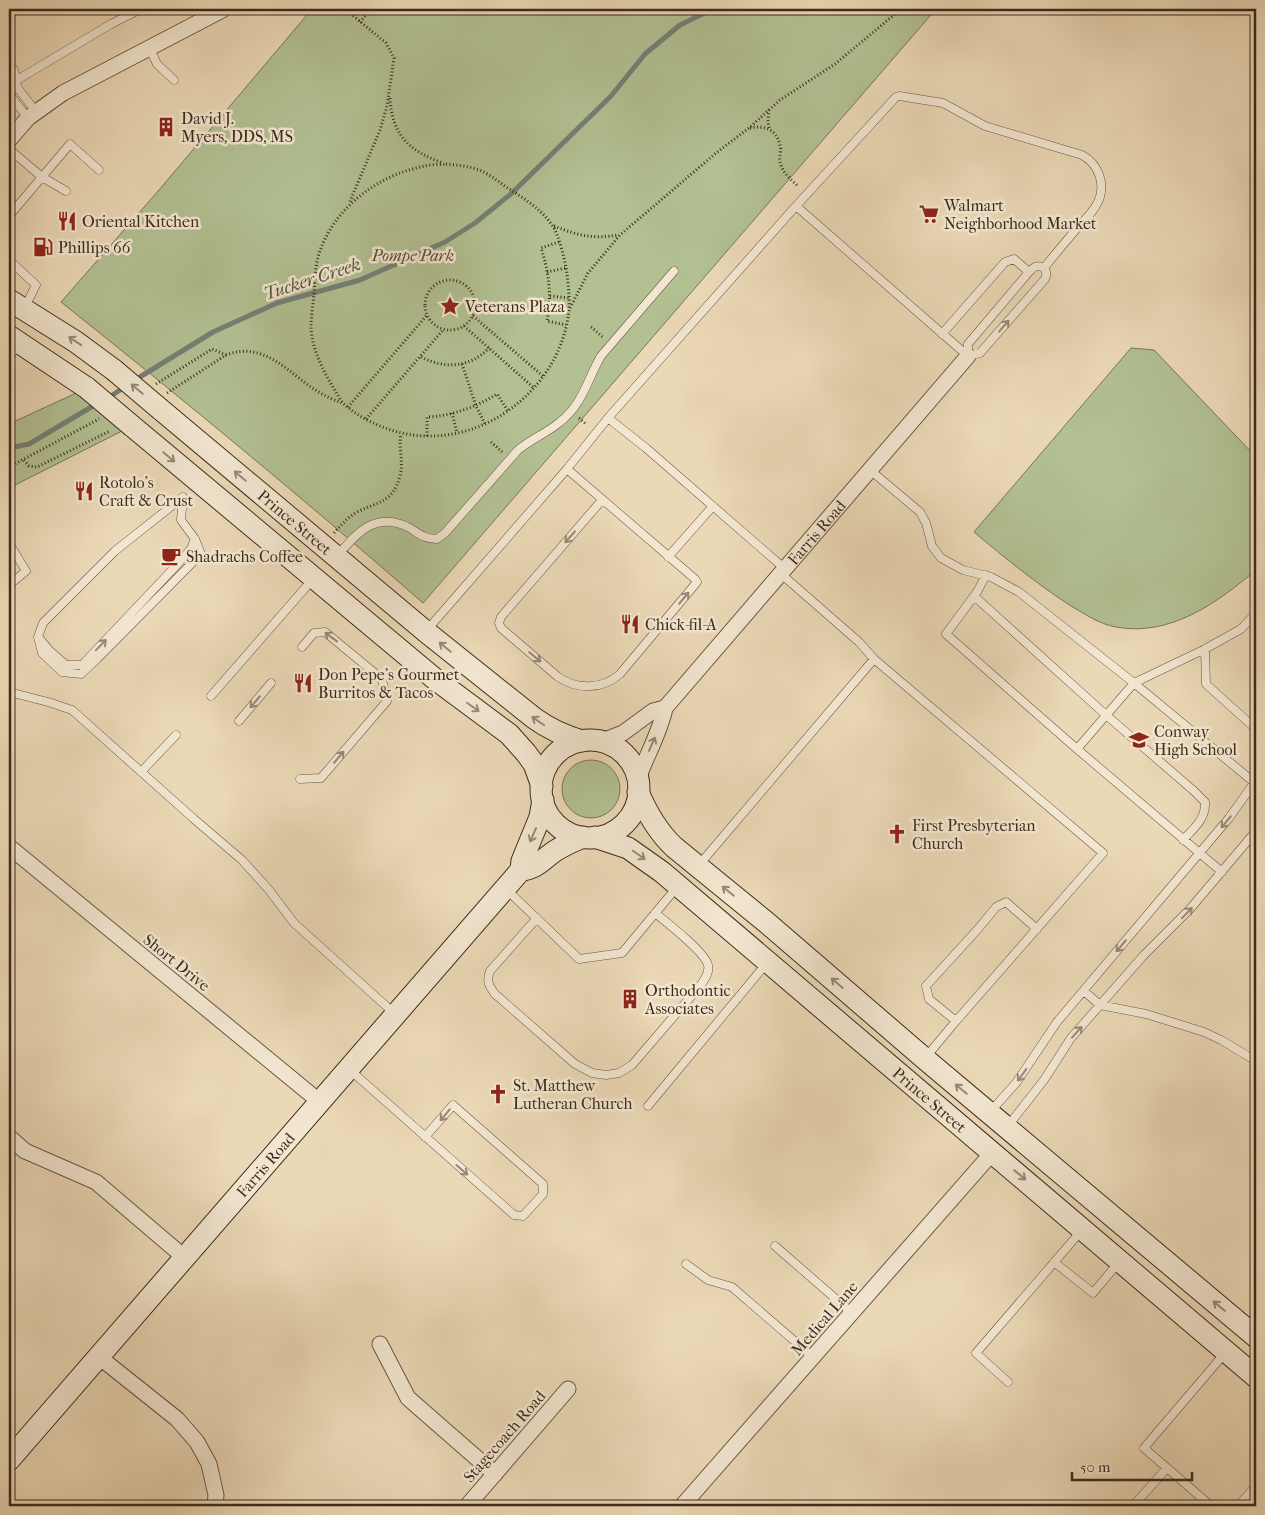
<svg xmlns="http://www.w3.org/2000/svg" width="1265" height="1515" font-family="'IM FELL French Canon',serif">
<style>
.green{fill:#b2c092;stroke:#777656}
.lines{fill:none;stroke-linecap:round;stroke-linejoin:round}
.stream{stroke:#748076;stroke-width:5}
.lane-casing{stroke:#685641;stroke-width:9}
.street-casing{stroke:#685641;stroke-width:17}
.secondary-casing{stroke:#3c2b1a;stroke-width:23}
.path{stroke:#3c2b1a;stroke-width:3;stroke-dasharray:1 2.5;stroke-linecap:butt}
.lane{stroke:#f2e6d0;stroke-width:8}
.street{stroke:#f2e6d0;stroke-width:15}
.secondary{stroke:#f2e6d0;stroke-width:21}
.secondary-bridge-casing{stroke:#3c2b1a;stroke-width:23;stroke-linecap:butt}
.secondary-bridge{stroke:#f2e6d0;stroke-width:21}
.oneway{stroke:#978875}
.labels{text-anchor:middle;stroke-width:5;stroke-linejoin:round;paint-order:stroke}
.poi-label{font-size:16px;fill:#3c2b1a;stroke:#f2e6d0;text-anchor:start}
.park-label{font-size:16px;font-style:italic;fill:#544932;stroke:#f2e6d0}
.street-label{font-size:16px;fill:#3c2b1a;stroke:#f2e6d0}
.water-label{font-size:18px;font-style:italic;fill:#534e40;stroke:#f2e6d0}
</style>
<rect width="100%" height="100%" fill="#ebd8b6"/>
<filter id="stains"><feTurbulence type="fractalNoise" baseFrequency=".004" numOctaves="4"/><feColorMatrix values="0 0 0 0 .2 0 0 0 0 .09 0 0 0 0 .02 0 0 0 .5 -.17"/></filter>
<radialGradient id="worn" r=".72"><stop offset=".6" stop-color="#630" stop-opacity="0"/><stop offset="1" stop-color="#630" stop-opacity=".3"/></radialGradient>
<path class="green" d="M312,9h624l-513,594c-118,-103 -239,-203 -362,-301l98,-112z
M1131,348l23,2 102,107v113c-39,33 -86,67 -140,57 -17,-3 -31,-13 -45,-21 -34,-22 -66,-48 -97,-74z
M87,388l45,38 -123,62v-64z
M562 789a29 29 0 1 1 58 0a29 29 0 1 1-58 0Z"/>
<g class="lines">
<path class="stream" d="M135,380l78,-48 64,-29 83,-23 85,-38 30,-19 37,-30 99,-97 34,-42 35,-29 33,-16
M108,398l18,-12
M9,448l20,-4 69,-41"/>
<defs>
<path id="lane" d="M149,47l8,17 17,16
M9,62c6,8 8,16 8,25l19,25
M17,80l94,-56 30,-15
M9,94l19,24
M9,149l33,28 -33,39
M66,191l-24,-14 28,-33 29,26
M796,206l100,-109 3,-1 44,7 42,23 97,29c17,9 24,30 16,47 -4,9 -12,17 -19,24 -12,14 -24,28 -35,42
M9,260l27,25 -11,22
M942,334l63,-72 9,-3 15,13
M968,356l12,-3 65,-74c2,-4 2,-7 -1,-11
M968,356v-12l61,-72c5,-5 8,-8 15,-4
M9,359l8,-15
M608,418l38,30 138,120
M567,469l128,110 2,3 -77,92c-18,16 -44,16 -63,2l-56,-48 -2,-5 2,-6 101,-117
M870,470l50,42 6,11 6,23 9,12 22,12 28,7 28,15 115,91 -57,66
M183,497l-2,23 14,19 6,15 -104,105 -16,15 -19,-2 -20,-19 -4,-16 5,-14 72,-72z
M9,543l17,28 -17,14
M338,555c18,-21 36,-43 68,-29 12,6 16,13 31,13l8,-6 73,-83c13,-11 29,-17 42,-28 23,-18 27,-42 41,-66l73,-85
M668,557l45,-51
M780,573l79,69 15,17
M986,575l-9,17 -31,42 131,115 145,123
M974,596l132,119 88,76 11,11c1,17 -11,26 -22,38
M1256,613l-15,16 -36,20 -71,34 122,101
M427,630l140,-161 41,-51 188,-212 172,150
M39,638l11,13 16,14h16l91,-96 18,-20 4,-10
M1205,649l1,35 50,45
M9,692l39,10 24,8 122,109 48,41 27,30 25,33 101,91
M211,696l102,-117
M239,721l32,-38
M141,772l35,-37
M300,779l21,-1 66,-77 -5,-22 -57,-47 -11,1 -12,14
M699,865l175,-206 229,194 -147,168 -30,36
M507,890l72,69 43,-6 55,-66
M537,918l-47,53c-4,10 -1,15 5,23l80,70 17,9 14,2 13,-2 13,-8 68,-79c4,-6 10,-13 8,-21 -3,-13 -42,-43 -53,-52
M1084,991l16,14 46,9 58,18 17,8 35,21
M956,1021l-27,-22 -3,-13 52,-57 18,-22 10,-5 31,27
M350,1070l164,145 9,1 20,-22v-10l-90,-79 -28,32
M648,1106l118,-142
M990,1112l26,-29 41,-61 172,-204 25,-35
M1008,1126l36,-46 27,-42 73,-83 46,-46 66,-78
M775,1246l77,67
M1054,1262l39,31 26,-31
M686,1264l22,16 24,7 81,70
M1008,1382l-32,-29 106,-123
M1133,1506l34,-38
M1211,1506l-67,-58 81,-95
M1238,1506l18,-20"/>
<g id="street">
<path d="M9,140l19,-22 35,-25 161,-84"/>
<path d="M600,742l23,-9 30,-22 12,-3"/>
<path id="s1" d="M638,779c8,-23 22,-46 27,-71l303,-352"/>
<path d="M12,849l308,253"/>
<path d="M9,1137l16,14 71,31 88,75"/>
<path d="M380,1344l28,54 87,76"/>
<path d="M98,1356l79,63 20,23 12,22 7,31 -1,11"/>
<path d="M467,1506l101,-117"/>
<path d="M682,1506l311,-354"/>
</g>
<g id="secondary">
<path d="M9,300l67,42 38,28"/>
<path d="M9,336l78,52"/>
<path id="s2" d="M160,409l265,222 109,87c15,11 31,18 48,23"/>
<path d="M132,426l303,253 74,55 17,19 8,11 8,22"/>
<circle cx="590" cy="789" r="49"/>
<path d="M638,792c9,21 19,39 36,55l92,75 159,137 331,278"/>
<path id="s3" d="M595,837l33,11 34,24 594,505"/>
<path d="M521,870c15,-1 22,-11 34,-19 9,-6 19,-10 28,-14"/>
<path id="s4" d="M9,1460l512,-590 1,-9 18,-44 3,-17"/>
</g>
</defs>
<use href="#lane" class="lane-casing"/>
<use href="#street" class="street-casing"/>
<use href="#secondary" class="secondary-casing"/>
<path class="path" d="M345,9l41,34 8,15 -7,48 -7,24 -31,74
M360,22l11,-13
M390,98c2,37 19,53 53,65
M750,128c14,-3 26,1 30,17 2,5 -1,11 0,16 1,10 11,19 18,25
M769,128l-1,-8 1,-10
M446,164c11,1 22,2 33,6 11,4 22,14 32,20 15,10 30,19 41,35 7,9 13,36 15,48 1,12 3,25 2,37 -7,71 -73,129 -145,126 -27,-1 -59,-13 -80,-32 -3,-3 -5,-7 -7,-10 -12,-20 -25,-43 -26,-66 0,-11 2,-23 3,-34 1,-12 1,-26 4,-37 14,-48 59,-82 107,-91 6,-2 14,-1 21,-2z
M554,226c25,10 38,13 65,9
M559,242l-18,6c8,24 11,48 6,73l19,4
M547,272l19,-4
M425 305a25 25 0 1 1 50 0a25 25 0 1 1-50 0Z
M550,296l19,2
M570,308l18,-35 32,-38 96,-82 33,-25 31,-28 55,-36 66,-55
M473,316l71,61
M464,326l70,62
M591,327l13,11
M421,357c23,12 49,11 68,-9
M462,364l14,42 9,18
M156,384l56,-35 14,6
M167,393l59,-38c39,-15 63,19 91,36 8,5 17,9 25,12
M348,407l79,-92
M452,413l5,20
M579,418l7,6
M366,419l77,-89
M427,436v-19c25,-1 49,-10 70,-23l11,17
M491,442l11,10
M24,460l5,6 8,1 73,-36
M9,467l90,-48
M334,533c7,-8 14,-16 23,-21 20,-10 36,-9 43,-36 4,-14 -2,-28 1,-42"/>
<use href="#lane" class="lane"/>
<use href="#street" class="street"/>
<use href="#secondary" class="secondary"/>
<defs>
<path id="secondary-bridge" d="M114,370l46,39
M87,388l45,38"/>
</defs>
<use href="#secondary-bridge" class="secondary-bridge-casing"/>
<use href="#secondary-bridge" class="secondary-bridge"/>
</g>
<defs><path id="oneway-shaft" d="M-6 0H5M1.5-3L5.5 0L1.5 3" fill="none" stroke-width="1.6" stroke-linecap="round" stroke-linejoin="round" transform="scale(1.25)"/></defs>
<g class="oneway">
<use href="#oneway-shaft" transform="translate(1004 326) rotate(-49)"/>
<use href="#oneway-shaft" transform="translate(75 341) rotate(-147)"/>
<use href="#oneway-shaft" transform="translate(137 389) rotate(-140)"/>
<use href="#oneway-shaft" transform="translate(169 457) rotate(40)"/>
<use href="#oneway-shaft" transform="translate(240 476) rotate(-140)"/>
<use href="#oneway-shaft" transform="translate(570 537) rotate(131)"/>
<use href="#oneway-shaft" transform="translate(684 598) rotate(-50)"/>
<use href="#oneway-shaft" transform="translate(331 637) rotate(-144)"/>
<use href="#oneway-shaft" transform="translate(101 645) rotate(-46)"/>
<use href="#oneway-shaft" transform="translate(445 647) rotate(-141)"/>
<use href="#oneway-shaft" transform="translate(535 657) rotate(40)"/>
<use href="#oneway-shaft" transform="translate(255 702) rotate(130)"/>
<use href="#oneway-shaft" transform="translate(473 707) rotate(35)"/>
<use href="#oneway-shaft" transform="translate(538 721) rotate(-145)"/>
<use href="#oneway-shaft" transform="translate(652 744) rotate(-66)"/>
<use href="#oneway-shaft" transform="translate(339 757) rotate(-50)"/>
<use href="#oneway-shaft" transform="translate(1226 822) rotate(130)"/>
<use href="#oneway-shaft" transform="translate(533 835) rotate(114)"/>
<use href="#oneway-shaft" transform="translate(639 855) rotate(35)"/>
<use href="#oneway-shaft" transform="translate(728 891) rotate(-141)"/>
<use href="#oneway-shaft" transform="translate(1187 913) rotate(-46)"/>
<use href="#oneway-shaft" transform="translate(1121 946) rotate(130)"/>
<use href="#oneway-shaft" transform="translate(837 983) rotate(-139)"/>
<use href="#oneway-shaft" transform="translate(1077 1032) rotate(-48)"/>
<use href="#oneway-shaft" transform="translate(1022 1075) rotate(126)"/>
<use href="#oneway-shaft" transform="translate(961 1089) rotate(-140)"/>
<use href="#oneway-shaft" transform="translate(445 1115) rotate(130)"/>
<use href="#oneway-shaft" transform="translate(462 1170) rotate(41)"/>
<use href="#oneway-shaft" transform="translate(1020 1175) rotate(40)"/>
<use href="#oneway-shaft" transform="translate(1219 1306) rotate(-140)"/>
</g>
<defs>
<symbol id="building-bare" viewBox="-9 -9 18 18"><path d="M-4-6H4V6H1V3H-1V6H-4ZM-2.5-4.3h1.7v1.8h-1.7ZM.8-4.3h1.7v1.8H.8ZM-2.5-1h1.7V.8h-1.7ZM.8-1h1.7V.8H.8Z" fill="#8f2418" stroke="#f2e6d0" stroke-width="2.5" paint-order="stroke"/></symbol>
<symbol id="supermarket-bare" viewBox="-9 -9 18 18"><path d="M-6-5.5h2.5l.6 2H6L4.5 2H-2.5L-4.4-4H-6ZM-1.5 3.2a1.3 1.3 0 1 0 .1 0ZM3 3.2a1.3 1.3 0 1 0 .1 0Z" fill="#8f2418" stroke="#f2e6d0" stroke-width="2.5" paint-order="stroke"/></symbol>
<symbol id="restaurant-bare" viewBox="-9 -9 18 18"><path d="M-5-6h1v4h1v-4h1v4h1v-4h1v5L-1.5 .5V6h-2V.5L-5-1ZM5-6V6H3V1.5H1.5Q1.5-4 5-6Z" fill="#8f2418" stroke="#f2e6d0" stroke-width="2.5" paint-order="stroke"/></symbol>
<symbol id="fuel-bare" viewBox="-9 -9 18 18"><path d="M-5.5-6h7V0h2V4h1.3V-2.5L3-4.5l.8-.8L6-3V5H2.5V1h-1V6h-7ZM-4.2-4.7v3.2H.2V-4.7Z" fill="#8f2418" stroke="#f2e6d0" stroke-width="2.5" paint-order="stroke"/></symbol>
<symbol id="sight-bare" viewBox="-9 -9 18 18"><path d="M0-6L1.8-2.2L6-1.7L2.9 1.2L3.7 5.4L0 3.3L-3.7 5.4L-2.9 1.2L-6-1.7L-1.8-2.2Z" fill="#8f2418" stroke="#f2e6d0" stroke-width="2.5" paint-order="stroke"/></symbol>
<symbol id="cafe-bare" viewBox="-9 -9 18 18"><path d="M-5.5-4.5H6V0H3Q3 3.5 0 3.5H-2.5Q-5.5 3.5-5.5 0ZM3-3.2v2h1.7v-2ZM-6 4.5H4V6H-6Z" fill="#8f2418" stroke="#f2e6d0" stroke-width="2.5" paint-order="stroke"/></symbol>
<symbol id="school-bare" viewBox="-9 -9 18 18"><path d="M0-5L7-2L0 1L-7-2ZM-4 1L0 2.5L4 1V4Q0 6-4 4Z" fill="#8f2418" stroke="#f2e6d0" stroke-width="2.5" paint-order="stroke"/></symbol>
<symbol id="church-bare" viewBox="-9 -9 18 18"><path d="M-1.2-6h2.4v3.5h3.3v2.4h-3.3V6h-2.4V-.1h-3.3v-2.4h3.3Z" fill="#8f2418" stroke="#f2e6d0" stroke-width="2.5" paint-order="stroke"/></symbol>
</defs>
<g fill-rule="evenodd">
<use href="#building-bare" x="152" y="113" width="28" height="28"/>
<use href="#supermarket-bare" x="915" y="200" width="28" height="28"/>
<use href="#restaurant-bare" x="53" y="207" width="28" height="28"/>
<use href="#fuel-bare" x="29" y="233" width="28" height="28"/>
<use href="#sight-bare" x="436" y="292" width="28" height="28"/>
<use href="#restaurant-bare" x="70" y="477" width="28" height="28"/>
<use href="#cafe-bare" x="157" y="542" width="28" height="28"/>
<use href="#restaurant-bare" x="616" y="610" width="28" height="28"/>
<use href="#restaurant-bare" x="289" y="669" width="28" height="28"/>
<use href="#school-bare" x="1125" y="726" width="28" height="28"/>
<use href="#church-bare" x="883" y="820" width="28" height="28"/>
<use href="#building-bare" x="616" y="985" width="28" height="28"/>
<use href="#church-bare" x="484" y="1080" width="28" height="28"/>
</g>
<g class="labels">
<g class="poi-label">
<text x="181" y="124">David J.<tspan x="181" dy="18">Myers, DDS, MS</tspan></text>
<text x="944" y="211">Walmart<tspan x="944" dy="18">Neighborhood Market</tspan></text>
<text x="82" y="227">Oriental Kitchen</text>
<text x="58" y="253">Phillips 66</text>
<text x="465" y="312">Veterans Plaza</text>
<text x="99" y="488">Rotolo's<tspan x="99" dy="18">Craft &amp; Crust</tspan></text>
<text x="186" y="562">Shadrachs Coffee</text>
<text x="645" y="630">Chick-fil-A</text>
<text x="318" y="680">Don Pepe's Gourmet<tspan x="318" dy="18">Burritos &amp; Tacos</tspan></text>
<text x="1154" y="737">Conway<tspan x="1154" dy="18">High School</tspan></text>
<text x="912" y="831">First Presbyterian<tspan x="912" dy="18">Church</tspan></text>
<text x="645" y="996">Orthodontic<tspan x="645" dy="18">Associates</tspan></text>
<text x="513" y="1091">St. Matthew<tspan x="513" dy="18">Lutheran Church</tspan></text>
</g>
<g class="park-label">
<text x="413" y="261">Pompe Park</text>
</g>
<g class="street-label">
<text dy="6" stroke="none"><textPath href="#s2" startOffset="176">Prince Street</textPath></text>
<text dy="6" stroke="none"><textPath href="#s1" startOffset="308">Farris Road</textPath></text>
<text transform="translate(177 962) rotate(39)" y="6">Short Drive</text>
<text dy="6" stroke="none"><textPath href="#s3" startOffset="428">Prince Street</textPath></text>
<text dy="6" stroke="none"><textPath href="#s4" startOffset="391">Farris Road</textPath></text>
<text transform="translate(824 1318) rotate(-49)" y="6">Medical Lane</text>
<text transform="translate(504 1436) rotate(-49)" y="6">Stagecoach Road</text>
</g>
<g class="water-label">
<text transform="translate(312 279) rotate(-18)" y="6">Tucker Creek</text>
</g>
</g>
<rect width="1265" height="1515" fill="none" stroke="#ebd8b6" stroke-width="30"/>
<rect x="10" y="10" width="1245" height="1495" fill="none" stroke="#3c2b1a" stroke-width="2.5"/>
<rect x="15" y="15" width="1235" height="1485" fill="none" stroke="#3c2b1a"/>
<path d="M1072 1472v8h120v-8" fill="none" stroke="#3c2b1a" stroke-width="2.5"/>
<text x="1080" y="1472" font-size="15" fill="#3c2b1a" stroke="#f2e6d0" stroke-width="4" paint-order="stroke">50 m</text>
<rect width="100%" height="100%" filter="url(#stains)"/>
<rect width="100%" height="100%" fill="url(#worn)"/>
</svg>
